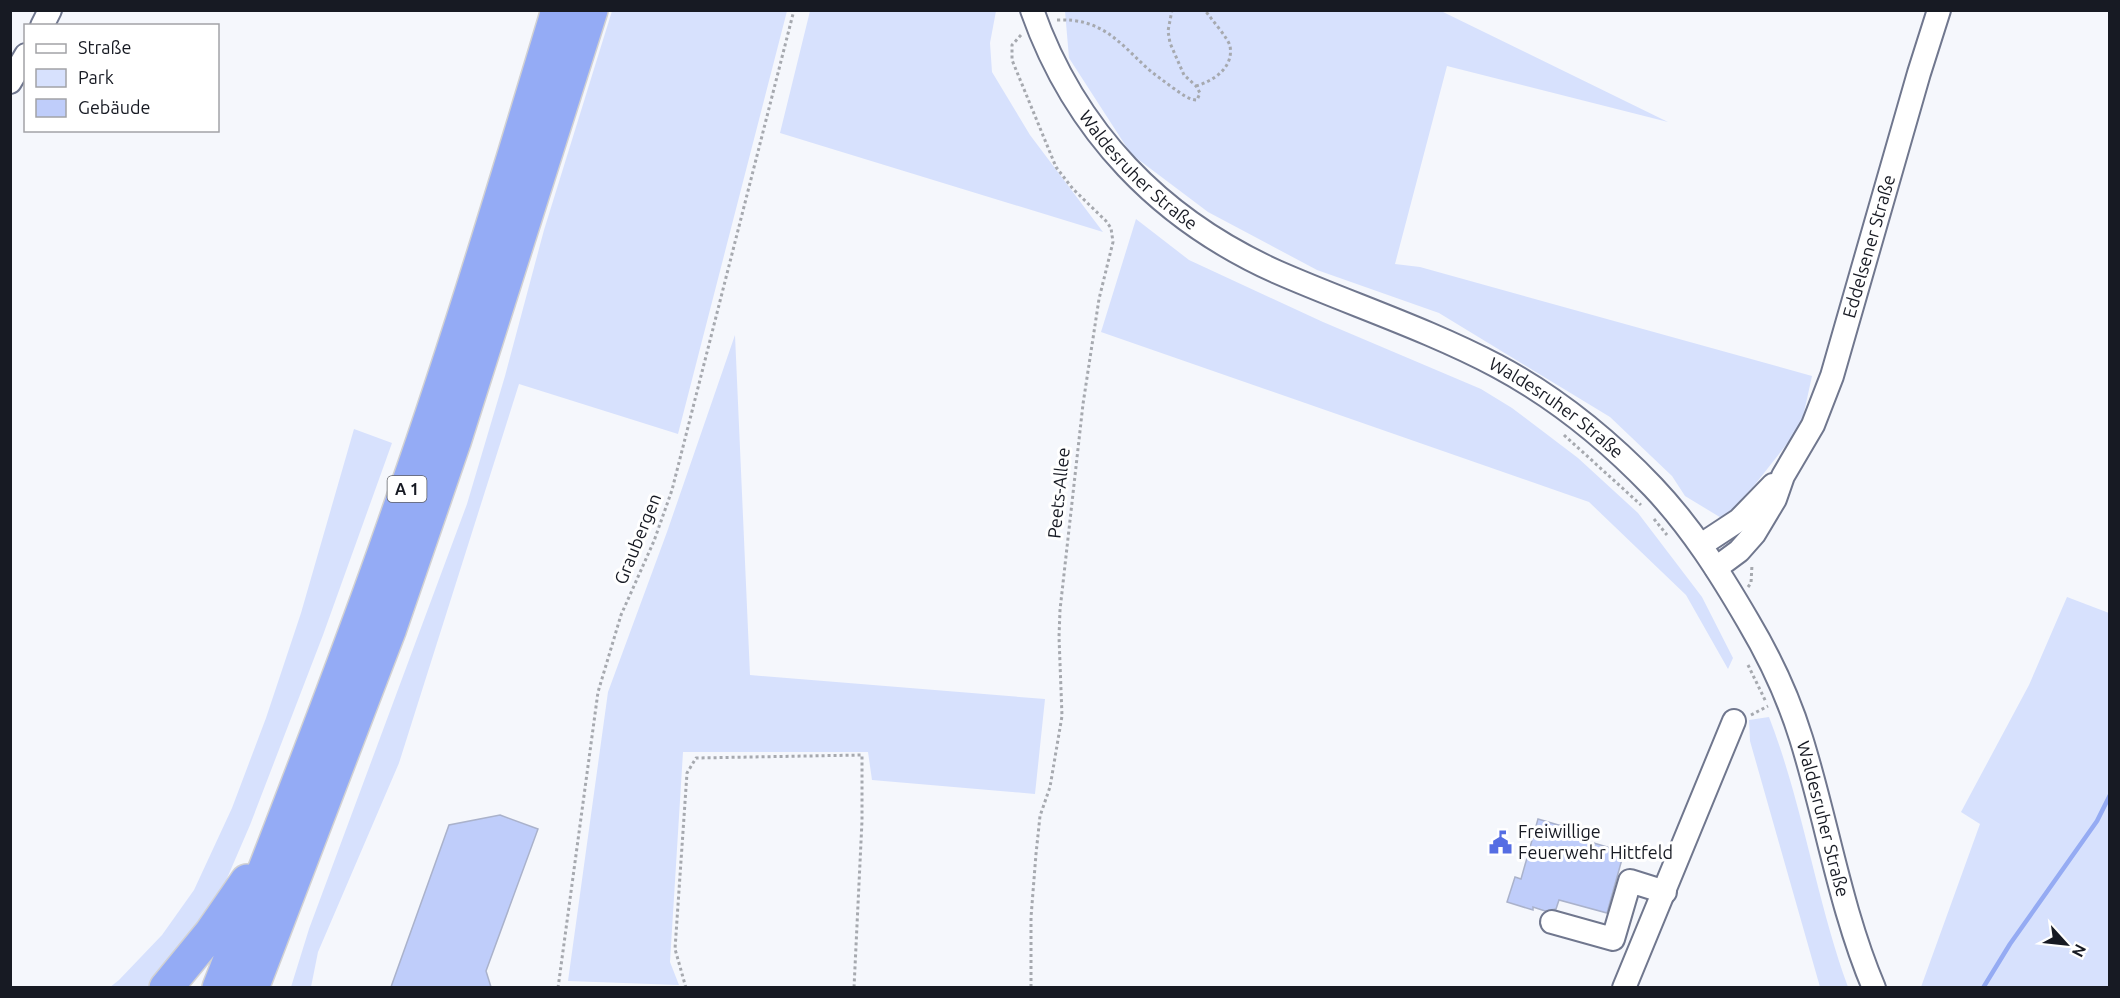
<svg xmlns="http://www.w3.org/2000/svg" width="2120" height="998" font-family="Ubuntu,sans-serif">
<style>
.green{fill:#d7e1fd}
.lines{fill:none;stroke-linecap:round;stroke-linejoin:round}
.stream{stroke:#95abf3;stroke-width:4.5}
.building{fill:#bfcdfa;stroke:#aab2cb;stroke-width:1.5}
.minor-casing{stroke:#70778e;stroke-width:26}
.highway-casing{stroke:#d1d1d3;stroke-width:36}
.path{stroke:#a6a9af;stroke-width:3;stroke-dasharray:3 3;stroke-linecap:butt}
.minor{stroke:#fff;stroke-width:22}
.highway{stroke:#94abf5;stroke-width:33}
.labels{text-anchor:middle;stroke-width:6;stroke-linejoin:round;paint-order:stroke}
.shield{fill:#fff;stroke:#5d5f65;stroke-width:1.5}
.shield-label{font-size:16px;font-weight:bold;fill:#171a23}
.street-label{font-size:18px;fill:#171a23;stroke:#fff}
.poi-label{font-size:18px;fill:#171a23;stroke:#fff;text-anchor:start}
</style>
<rect width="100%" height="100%" fill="#f5f7fc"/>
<path class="green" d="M612,11h175l-109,423 -159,-50 -120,379 -81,189 -7,35h-20l18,-58 158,-425 38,-128 39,-146z
M810,11h186l-6,32 2,29 38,63 73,97 -323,-99z
M1065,11h376l227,111 -221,-56 -52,198 25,3 392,109 -11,50 -48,61 -30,32 -38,-23 -13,-20 -62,-59 -171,-104 -122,-43 -109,-58 -77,-58 -62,-96z
M1136,219l53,41 134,62 158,67 31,19 66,50 60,55 64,84 31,61 -5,11 -42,-74 -97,-93 -488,-170z
M735,335l15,340 295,24 -10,95 -163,-14 -4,-28h-185l-13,210 9,23 -111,-4 40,-289 59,-160z
M354,429l38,14 -69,192 -73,190 -25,58 -29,48 -43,53 -4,3 -40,1 10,-8 43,-45 32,-45 38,-82 34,-90 35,-105z
M2067,597l42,16v374h-188l59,-163 -19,-12 68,-127z
M1769,717c34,88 47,182 79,270h-28l-70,-246 -1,-21z"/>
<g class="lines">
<path class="stream" d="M1983,988l27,-44 87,-123 13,-26"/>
</g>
<path class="building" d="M500,815l38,14 -52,142 5,16h-100l58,-162z
M1538,819l41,12 -2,7 47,14 -17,61 -48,-13 -3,9 -11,2 -12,-4v3l-26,-8 8,-25 6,2z"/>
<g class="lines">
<defs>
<g id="minor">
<path id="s1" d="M1032,10c43,122 129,210 245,262 73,32 150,57 220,94 58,31 111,74 156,121 38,40 67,86 95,134 22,37 40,75 53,117 26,83 39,170 73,250"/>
<path d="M42,26l8,-16"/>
<path d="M10,82l16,-27"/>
<path d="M1701,545l38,-25 34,-35"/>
<path id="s2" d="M1716,568l23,-17 15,-17 21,-35 8,-23 30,-51 19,-49 87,-303 20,-63"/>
<path d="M1552,922l61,17 17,-58 35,11"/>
<path d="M1624,988l110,-267"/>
</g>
<path id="highway" d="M166,988l45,-55 36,-52
M219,988c63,-164 128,-327 185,-492 56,-160 105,-323 154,-486
M252,988l138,-360 64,-186 137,-432"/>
</defs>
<use href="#minor" class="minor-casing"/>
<use href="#highway" class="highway-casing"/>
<path class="path" d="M1057,20c44,-2 61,21 90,48 8,7 17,13 26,20 8,5 15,12 24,12l3,-7 -4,-7 -12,-11 -14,-32 -2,-12 4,-21
M1021,35l-9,10v15l44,107 17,22 33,32 5,7 2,14 -14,57 -16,105 -23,206 -1,27 3,79 -12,71 -10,29 -4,38 -5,63v71
M1196,86c17,-5 38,-18 34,-40 -2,-8 -19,-27 -25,-36
M1564,435l77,70
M1654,519l13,16
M1748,587l3,-4 1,-18
M1748,665l18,37
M1751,715l17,-9
M558,988l40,-296 23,-77 33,-74 18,-51 122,-480
M686,988l-11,-39 12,-176 9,-15 166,-3v66l-8,167"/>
<use href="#minor" class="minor"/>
<use href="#highway" class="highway"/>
</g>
<defs>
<symbol id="civic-bare" viewBox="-9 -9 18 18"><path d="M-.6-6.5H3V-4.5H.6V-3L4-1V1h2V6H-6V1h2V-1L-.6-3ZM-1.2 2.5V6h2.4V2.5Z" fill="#556de3" stroke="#fff" stroke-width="2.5" paint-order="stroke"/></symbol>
</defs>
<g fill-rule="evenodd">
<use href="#civic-bare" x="1484" y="826" width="33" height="33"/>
</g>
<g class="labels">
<rect class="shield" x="387.5" y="476" width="39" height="26" rx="4.5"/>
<g class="shield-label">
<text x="407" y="495">A 1</text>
</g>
<g class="street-label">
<text dy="6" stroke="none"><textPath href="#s1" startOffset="195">Waldesruher Straße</textPath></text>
<text dy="6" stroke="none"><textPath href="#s2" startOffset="363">Eddelsener Straße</textPath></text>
<text dy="6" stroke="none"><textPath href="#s1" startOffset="681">Waldesruher Straße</textPath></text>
<text transform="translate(1059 493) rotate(-84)" y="6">Peets-Allee</text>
<text transform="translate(638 539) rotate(-68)" y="6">Graubergen</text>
<text dy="6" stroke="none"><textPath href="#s1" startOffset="1184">Waldesruher Straße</textPath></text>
</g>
<g class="poi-label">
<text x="1518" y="838">Freiwillige<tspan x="1518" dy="21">Feuerwehr Hittfeld</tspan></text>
</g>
</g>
<rect width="2120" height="998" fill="none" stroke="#171a23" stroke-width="24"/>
<rect x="24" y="24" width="195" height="108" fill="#ffffff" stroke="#a2a3a7" stroke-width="1.5"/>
<rect x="36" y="44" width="30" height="9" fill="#ffffff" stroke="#a2a3a7" stroke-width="1.5"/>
<text x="78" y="54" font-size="18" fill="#171a23">Straße</text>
<rect x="36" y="69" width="30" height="18" fill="#d7e1fd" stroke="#a2a3a7" stroke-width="1.5"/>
<text x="78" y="84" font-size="18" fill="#171a23">Park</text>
<rect x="36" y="99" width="30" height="18" fill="#bfcdfa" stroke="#a2a3a7" stroke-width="1.5"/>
<text x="78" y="114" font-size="18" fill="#171a23">Gebäude</text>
<g transform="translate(2066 944) rotate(117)" stroke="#ffffff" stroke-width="4.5" paint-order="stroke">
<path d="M0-4.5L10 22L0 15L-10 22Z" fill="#171a23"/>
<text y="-9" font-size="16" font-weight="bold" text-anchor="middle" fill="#171a23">N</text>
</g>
</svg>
